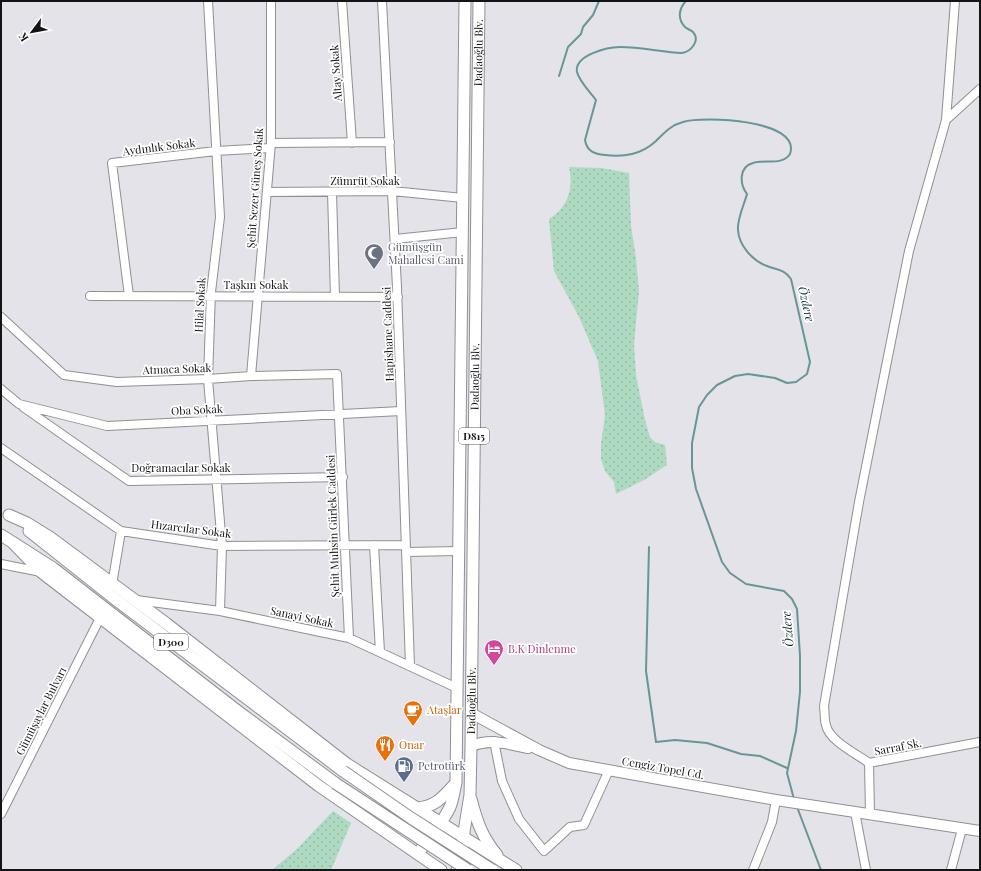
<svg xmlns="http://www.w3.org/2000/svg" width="981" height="871" font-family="'Playfair Display',serif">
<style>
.green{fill:url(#green-dots)}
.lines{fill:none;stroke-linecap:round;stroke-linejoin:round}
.stream{stroke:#679697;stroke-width:2}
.minor-casing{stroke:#8f8f95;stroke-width:10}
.major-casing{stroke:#8f8f95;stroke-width:12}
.highway-casing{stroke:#8f8f95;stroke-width:13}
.minor{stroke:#fff;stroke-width:8}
.major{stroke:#fff;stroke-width:10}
.highway{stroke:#fff;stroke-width:11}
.highway-bridge-casing{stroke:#8f8f95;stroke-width:13;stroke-linecap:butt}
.highway-bridge{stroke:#fff;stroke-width:11}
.labels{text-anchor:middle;stroke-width:3.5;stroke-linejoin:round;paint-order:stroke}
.shield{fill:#fff;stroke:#5a5a5c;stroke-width:1}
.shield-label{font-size:10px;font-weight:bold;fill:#141416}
.street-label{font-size:11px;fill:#141416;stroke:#fff}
.worship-label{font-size:11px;fill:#5b616d;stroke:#fff;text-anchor:start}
.hotel-label{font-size:11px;fill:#b23c85;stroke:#fff;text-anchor:start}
.food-label{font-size:11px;fill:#c56008;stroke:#fff;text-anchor:start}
.service-label{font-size:11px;fill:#4e5e75;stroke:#fff;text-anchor:start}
.water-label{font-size:12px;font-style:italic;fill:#0e3031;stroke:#fff}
</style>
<defs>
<pattern id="green-dots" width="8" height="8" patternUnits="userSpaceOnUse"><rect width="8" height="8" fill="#aedac1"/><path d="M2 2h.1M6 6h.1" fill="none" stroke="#95baa5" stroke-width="1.8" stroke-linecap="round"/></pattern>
</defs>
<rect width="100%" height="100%" fill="#e3e3e9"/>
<path class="green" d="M569,167l33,1 27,5 2,53 5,32 3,33 -5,53 2,31 9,45 5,17 5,5 10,3 2,20 -23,15 -28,14 -2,-12 -9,-11 -4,-12v-15l4,-29 -7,-54 -19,-44 -25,-46 -5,-52c19,-12 25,-31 20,-52z
M333,811l18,12 -20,47h-59l25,-21z"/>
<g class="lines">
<path class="stream" d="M686,1c-7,7 -9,18 -1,26 2,2 6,3 8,5 8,9 -3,20 -11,21 -20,-1 -41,-6 -62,-6 -12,0 -46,8 -43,25 2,9 13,20 19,28l-11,40c2,12 10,14 20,15 19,2 36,0 51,-14 8,-8 15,-16 27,-19 19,-6 119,-3 107,32 -8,12 -25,5 -37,9 -15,4 -13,22 -6,31 -3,11 -10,25 -9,36 1,16 15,31 29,36 10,4 17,3 24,13l19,83 -3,12 -11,8 -9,1 -12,-5 -27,-4 -13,2 -18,9 -10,10 -8,12 -7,36v25l4,21 26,73 8,11 16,11 38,7 8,8 5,10 3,47v36l-4,39 -9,42 7,26
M559,76l9,-29 13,-13 2,-7 10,-12 6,-14
M649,547l-3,124 10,71 19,-2 32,3 34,11 19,2 27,12
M797,807l24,63"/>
<defs>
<path id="minor" d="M208,1l12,216 -9,75 -3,87 14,167 -2,65
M342,1l10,142
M382,1l15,286 13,379
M946,120l34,-31
M271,143l119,-1
M267,192l125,-1 71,7
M332,192l3,105
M395,239l68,-7
M90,296l308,1
M129,296l-17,-133 104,-12 54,-3
M1,317l63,58 53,7 91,-3 43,-3 86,-2 12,264
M251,376l20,-233v-142
M1,389l18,15 88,22 294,-15
M23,407l106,74 214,-4
M1,448l120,83 101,15 183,-1
M374,545l6,107
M406,552l53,-1
M1,564l40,8
M112,585l9,-54
M136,600l84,11 129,27 108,50
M494,741l8,40 17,38 25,32 26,-24 14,-2 25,-55
M869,763c-12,-9 -40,-22 -43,-38 -2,-6 -1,-13 -2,-19l35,-204 50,-251 37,-131 9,-119
M869,763l111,-21
M869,763l1,51
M855,812l11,58
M1,814l99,-196
M753,870l19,-48 4,-22
M951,870l11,-41"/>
<path id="major" d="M471,713l68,37 30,13 207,37 204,31
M471,746c21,-8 36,-2 57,2"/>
<g id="highway">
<path d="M9,515l18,8 24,15 116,86 180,140 169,106"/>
<path d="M29,531l82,65 232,175"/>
<path d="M1,535l52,33 186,144 96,71"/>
<path d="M13,543l28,29 278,214 122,84"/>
<path d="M471,799c6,23 11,38 26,56"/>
<path d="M417,808c18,-1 26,-11 37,-23"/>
<path d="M418,854c10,-16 24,-29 32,-47 3,-7 4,-16 6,-24l9,-782"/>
<path id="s1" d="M457,870l5,-11 1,-21 7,-43 1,-49 8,-745"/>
</g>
</defs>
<use href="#minor" class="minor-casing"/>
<use href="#major" class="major-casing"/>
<use href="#highway" class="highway-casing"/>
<use href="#minor" class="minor"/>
<use href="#major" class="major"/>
<use href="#highway" class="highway"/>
<defs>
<path id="highway-bridge" d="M343,771l68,47 81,52
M335,783l133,87"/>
</defs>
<use href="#highway-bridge" class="highway-bridge-casing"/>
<use href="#highway-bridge" class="highway-bridge"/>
</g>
<defs>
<symbol id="mosque-pin" viewBox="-11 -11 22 30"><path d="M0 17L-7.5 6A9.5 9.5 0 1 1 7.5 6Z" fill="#6b7280" stroke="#fff"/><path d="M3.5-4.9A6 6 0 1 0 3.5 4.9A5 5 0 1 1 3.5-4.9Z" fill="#fff"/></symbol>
<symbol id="hotel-pin" viewBox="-11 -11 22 30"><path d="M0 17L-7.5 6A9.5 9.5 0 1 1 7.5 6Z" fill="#d1479c" stroke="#fff"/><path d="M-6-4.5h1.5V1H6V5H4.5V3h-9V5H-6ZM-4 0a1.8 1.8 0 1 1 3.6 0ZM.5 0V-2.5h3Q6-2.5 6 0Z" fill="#fff"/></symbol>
<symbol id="cafe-pin" viewBox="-11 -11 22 30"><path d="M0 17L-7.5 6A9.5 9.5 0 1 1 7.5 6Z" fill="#e8710a" stroke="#fff"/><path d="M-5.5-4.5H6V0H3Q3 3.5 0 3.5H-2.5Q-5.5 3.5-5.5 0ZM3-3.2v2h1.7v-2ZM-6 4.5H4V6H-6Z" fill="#fff"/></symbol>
<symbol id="restaurant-pin" viewBox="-11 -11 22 30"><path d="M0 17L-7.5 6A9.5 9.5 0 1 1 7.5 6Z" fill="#e8710a" stroke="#fff"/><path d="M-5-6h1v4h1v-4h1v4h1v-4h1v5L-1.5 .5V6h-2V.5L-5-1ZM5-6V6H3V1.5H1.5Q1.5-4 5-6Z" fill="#fff"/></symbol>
<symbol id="fuel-pin" viewBox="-11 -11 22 30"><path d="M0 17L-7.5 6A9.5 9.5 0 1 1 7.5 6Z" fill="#5c6f8a" stroke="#fff"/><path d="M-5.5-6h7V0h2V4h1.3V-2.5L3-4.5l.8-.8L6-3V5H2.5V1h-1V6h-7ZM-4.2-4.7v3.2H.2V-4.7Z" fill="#fff"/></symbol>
</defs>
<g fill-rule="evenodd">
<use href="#mosque-pin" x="363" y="242" width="22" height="30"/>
<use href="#hotel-pin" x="483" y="638" width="22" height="30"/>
<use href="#cafe-pin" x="402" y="699" width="22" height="30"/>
<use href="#restaurant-pin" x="374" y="734" width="22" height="30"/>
<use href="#fuel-pin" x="393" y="755" width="22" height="30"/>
</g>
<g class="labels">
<g class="shield">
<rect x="459" y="428" width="30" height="16" rx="3"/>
<rect x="154" y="634" width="34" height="16" rx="3"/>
</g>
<g class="shield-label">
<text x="474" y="440">D815</text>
<text x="171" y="646">D300</text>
</g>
<g class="street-label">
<text dy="4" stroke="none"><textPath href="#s1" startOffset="819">Dadaoğlu Blv.</textPath></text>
<text transform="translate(336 73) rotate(-94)" y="4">Altay Sokak</text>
<text transform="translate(159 147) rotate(-7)" y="4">Aydınlık Sokak</text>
<text x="365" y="185">Zümrüt Sokak</text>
<text transform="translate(255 188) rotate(-86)" y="4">Şehit Sezer Güneş Sokak</text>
<text x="256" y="289">Taşkın Sokak</text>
<text transform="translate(200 305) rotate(-87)" y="4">Hilal Sokak</text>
<text transform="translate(388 334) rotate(-92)" y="4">Hapishane Caddesi</text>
<text transform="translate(177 369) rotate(-2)" y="4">Atmaca Sokak</text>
<text dy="4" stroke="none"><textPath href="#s1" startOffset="495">Dadaoğlu Blv.</textPath></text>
<text transform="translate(197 410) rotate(-3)" y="4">Oba Sokak</text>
<text x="181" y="472">Doğramacılar Sokak</text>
<text transform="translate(333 526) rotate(-92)" y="4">Şehit Muhsin Gürlek Caddesi</text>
<text transform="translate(191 529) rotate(7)" y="4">Hızarcılar Sokak</text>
<text transform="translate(302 617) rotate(12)" y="4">Sanayi Sokak</text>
<text dy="4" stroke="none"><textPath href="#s1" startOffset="171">Dadaoğlu Blv.</textPath></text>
<text transform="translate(41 711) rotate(-63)" y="4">Gümüşaylar Bulvarı</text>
<text transform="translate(898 747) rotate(-11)" y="4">Sarraf Sk.</text>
<text transform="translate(663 768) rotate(10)" y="4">Cengiz Topel Cd.</text>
</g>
<g class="worship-label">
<text x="388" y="251">Gümüşgün<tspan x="388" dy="13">Mahallesi Cami</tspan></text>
</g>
<g class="hotel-label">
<text x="508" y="653">B.K Dinlenme</text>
</g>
<g class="food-label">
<text x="427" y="714">Ataşlar</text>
<text x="399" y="749">Onar</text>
</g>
<g class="service-label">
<text x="418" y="770">Petrotürk</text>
</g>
<g class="water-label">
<text transform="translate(806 304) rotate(77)" y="4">Özdere</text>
<text transform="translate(788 629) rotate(-95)" y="4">Özdere</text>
</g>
</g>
<rect width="981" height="871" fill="none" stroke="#141416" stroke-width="4"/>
<g transform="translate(32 32) rotate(238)" stroke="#ffffff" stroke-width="3" paint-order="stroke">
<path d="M0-3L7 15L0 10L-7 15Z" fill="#141416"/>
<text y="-6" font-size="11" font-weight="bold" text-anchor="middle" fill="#141416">K</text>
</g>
</svg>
